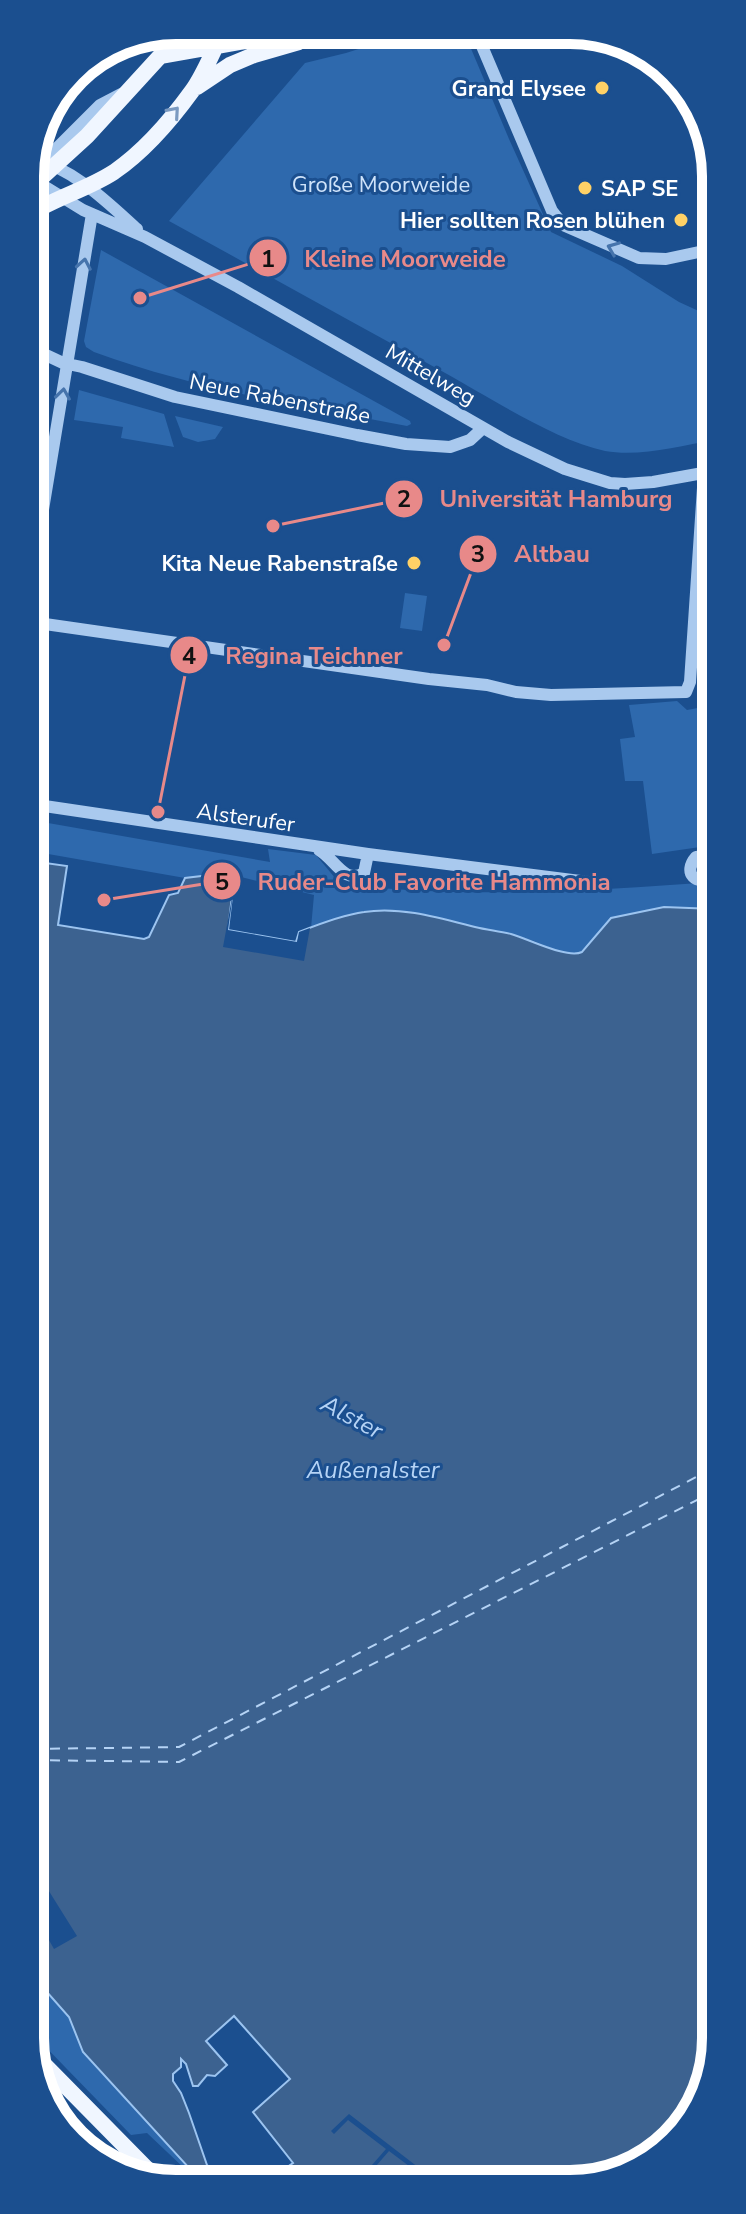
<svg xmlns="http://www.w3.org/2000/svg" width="746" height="2214" font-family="'Nunito Sans',sans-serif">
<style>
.green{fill:#2e69ad}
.water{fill:#3c6290;stroke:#9cc4f0;stroke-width:2}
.pier{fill:#1b4f8f}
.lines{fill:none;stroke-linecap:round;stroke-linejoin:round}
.ferry{stroke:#b5d3f5;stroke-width:2;stroke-dasharray:10 8;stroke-linecap:butt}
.minor{stroke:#a9c9ee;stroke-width:12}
.major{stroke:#f0f6ff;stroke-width:16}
.tram{stroke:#fff;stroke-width:2}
.oneway{stroke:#7b9ac1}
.oneway2{stroke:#4674ac}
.poi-dot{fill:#ffd166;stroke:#1b4f8f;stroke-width:3}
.labels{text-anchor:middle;stroke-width:6;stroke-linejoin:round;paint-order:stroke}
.poi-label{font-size:22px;font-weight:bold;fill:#fff;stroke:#1b4f8f;text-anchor:end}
.park-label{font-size:22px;fill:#cfe3fa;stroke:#1b4f8f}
.street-label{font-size:22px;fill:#fff;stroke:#1b4f8f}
.water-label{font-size:24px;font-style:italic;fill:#b5d3f5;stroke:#1b4f8f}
.rim{fill:none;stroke:#fff;stroke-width:10}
.leader{fill:none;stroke:#e88989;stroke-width:3}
.callout-dot{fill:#e88989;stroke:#1b4f8f;stroke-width:3}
.mark-label{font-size:24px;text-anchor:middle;font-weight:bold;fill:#111}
.callout-label{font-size:24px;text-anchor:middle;font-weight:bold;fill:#e88989;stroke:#1b4f8f;stroke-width:6;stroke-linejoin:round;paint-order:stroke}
</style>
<rect width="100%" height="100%" fill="#1b4f8f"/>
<path class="green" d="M412,32h52l45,107 42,93 71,34 57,36 35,16v122c-35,6 -74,17 -109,11 -50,-11 -113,-52 -158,-77 -93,-51 -185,-102 -278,-153l136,-158 41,-10z
M101,250l309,171 1,3 -4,2c-106,-20 -212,-37 -313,-74l-8,-5 -2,-6z
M79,390l85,24 10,33 -53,-9 2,-11 -49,-7z
M175,416l48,11 -8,12 -17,3 -15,-5z
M405,593l22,3 -5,35 -22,-3z
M677,701l10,9 16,-3 11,1v137l-62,9 -9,-73h-18l-5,-42 15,-2 -6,-32z
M31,820l239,42 -2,-13 48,6 24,29c124,15 250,7 374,-2v27l-50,-2 -71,33 -11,12 -6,3 -21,-5 -21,-9 -25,-7 -116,-24 -28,1 -54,17 3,-33 -73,-18 -7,2 -24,-4 -25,3 -154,-27z
M33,1985l14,7 22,25 14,35 108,118 -6,-1 -38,-36 -16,2 -98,-101z"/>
<path class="water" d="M31,861l36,5 -9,59 86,14 5,-2 20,-42 9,-2 7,-15 25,-3 24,4 -6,51 68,12 3,-10c20,-8 43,-17 65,-20 36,-6 76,6 111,15 12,3 24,4 36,7 18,5 56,25 71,18l29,-34 53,-11 50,2 2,1138 -36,87 -82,47h-312l-1,-6 -4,1 -1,-4 13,-9 -40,-51 37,-33 -56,-63 -28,25 21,24 -12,11 -8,-1 -9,11h-5l-7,-22 -5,-5v8l-8,7v7l8,12 8,20 18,52 16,16h-25l-7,-11 -108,-118 -14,-35 -22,-25 -14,-7z"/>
<path class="pier" d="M234,887l-6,43 69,12 2,-10 11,-4 -6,33 -81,-14z
M32,1864l45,72 -23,13 -18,-32h-3v-22l2,-2 -3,-4z
M349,2114l87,67h-7l-40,-30 -26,30h-5l28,-32 -38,-29 -14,14 -3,-3z"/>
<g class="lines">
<path class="ferry" d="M32,1749l147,-2 523,-273 13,-4
M32,1760l147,2 536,-271"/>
<path class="minor" d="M476,32l76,179 11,14 76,33 27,1 47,-10
M32,158c42,11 74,43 105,71
M42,160l8,-5 50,-50 21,-11
M31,178l52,32 62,27 93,50 270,155 57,27 45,14 15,1 28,-2 61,-11
M31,348l32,15 19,4 93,30 182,38 49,9 44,3 20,-7 13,-12
M31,582l61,-368
M31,622l398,57 58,6 29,7 35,3 135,-3 4,-10 14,-209
M31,804l337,50 220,28
M319,850c16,9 25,35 45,23l4,-19
M714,855l-18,2c-14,16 0,30 18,20
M57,2113l45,44"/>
<path class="major" d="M160,56l79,-14 84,-11
M197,87l33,-22 24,-10 45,-13
M30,188l57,-52 97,-106
M30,214c27,-17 58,-25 84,-42 29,-20 57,-52 78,-81 13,-18 21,-41 32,-61
M33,2053l126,128"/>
<path class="tram" d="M38,137l73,-83"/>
</g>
<defs><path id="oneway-chevron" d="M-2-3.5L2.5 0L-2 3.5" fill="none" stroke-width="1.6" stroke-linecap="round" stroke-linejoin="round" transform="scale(2)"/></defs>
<use class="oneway" href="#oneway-chevron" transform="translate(174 112) rotate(-49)"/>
<g class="oneway2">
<use href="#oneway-chevron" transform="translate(613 248) rotate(-158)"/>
<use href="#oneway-chevron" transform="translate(84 264) rotate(-80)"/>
<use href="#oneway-chevron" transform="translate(63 394) rotate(-82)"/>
</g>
<g class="poi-dot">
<circle cx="602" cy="88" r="8"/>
<circle cx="585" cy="188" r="8"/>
<circle cx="681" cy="220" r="8"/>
<circle cx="414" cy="563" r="8"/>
</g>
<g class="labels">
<g class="poi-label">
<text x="586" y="96">Grand Elysee</text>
<text x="601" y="196" text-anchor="start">SAP SE</text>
<text x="665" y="228">Hier sollten Rosen blühen</text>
<text x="398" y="571">Kita Neue Rabenstraße</text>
</g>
<g class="park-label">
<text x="381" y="192">Große Moorweide</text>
</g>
<g class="street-label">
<text transform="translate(431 374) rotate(30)" y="8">Mittelweg</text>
<text transform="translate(280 398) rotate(11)" y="8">Neue Rabenstraße</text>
<text transform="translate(246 817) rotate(8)" y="8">Alsterufer</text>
</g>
<g class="water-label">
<text transform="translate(352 1417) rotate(28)" y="8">Alster</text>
<text x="373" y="1478">Außenalster</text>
</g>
</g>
<path d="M0 0H746V2214H0ZM176 44H570A132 132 0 0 1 702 176V2038A132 132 0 0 1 570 2170H176A132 132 0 0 1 44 2038V176A132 132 0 0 1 176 44Z" fill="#1b4f8f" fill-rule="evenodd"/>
<path class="rim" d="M176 44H570A132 132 0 0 1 702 176V2038A132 132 0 0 1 570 2170H176A132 132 0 0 1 44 2038V176A132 132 0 0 1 176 44Z"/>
<path class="leader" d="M140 298L268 258M273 526L404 499M444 645L478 554M158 812L189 655M104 900L222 881"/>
<g class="callout-dot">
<circle cx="140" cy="298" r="8"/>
<circle cx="273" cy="526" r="8"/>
<circle cx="444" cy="645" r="8"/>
<circle cx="158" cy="812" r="8"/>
<circle cx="104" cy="900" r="8"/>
<circle cx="268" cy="258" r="20"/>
<circle cx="404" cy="499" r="20"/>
<circle cx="478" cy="554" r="20"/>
<circle cx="189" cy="655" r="20"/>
<circle cx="222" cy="881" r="20"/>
</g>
<g class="mark-label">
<text x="268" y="267">1</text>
<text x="404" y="507">2</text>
<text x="478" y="562">3</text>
<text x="189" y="664">4</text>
<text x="222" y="890">5</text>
</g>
<g class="callout-label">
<text x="405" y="267">Kleine Moorweide</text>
<text x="556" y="507">Universität Hamburg</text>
<text x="552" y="562">Altbau</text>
<text x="314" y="664">Regina Teichner</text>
<text x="434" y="890">Ruder-Club Favorite Hammonia</text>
</g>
</svg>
